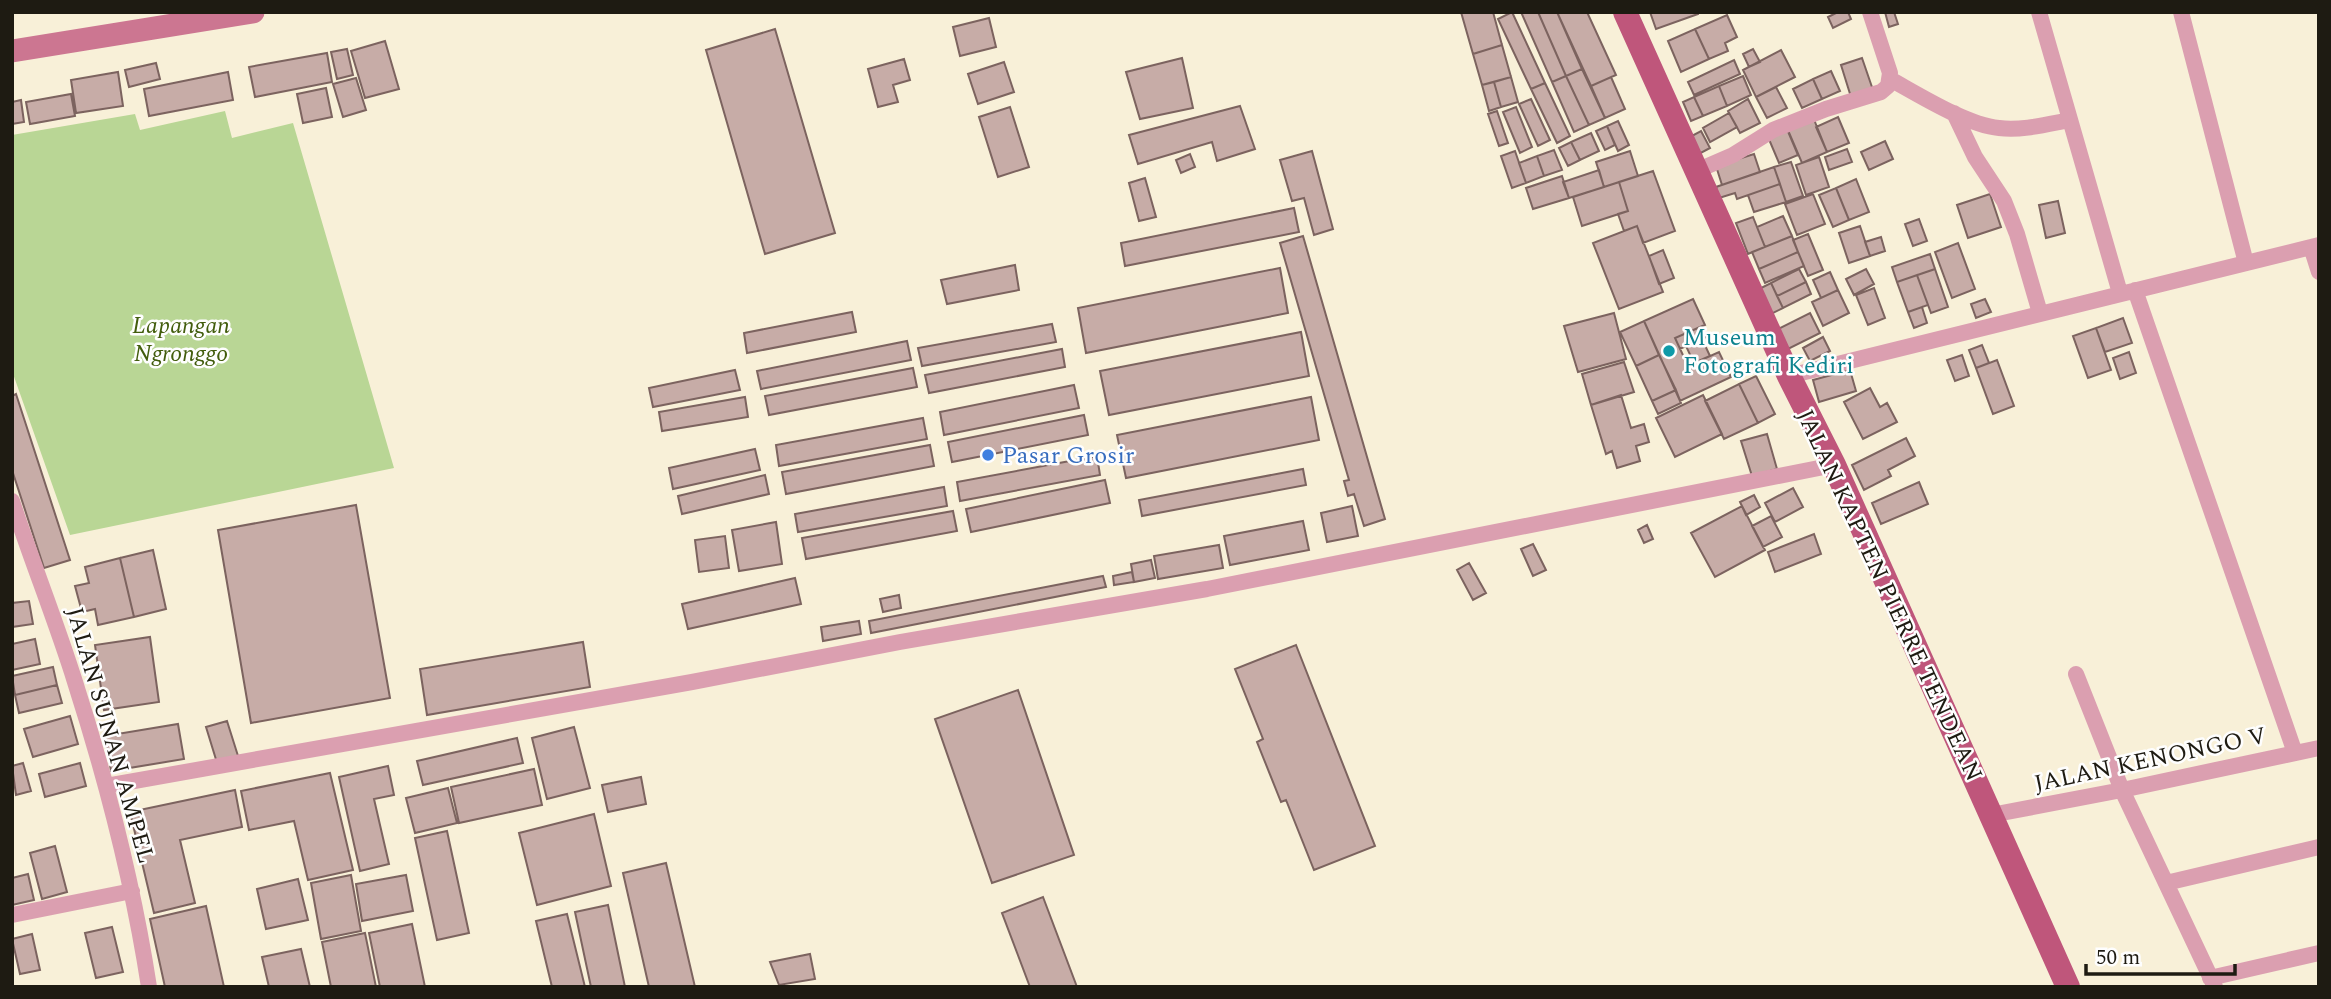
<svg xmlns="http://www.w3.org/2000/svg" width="2331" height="999" font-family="Spectral,serif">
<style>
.green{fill:#b9d695}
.building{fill:#c7aca7;stroke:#7c635f;stroke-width:2}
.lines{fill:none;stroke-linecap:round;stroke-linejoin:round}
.street{stroke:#db9fb0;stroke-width:16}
.secondary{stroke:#cc7691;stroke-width:23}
.primary{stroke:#bf567b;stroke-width:24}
.culture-dot{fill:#0f9aa8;stroke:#fefefe;stroke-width:2.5}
.shop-dot{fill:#3f7fe0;stroke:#fefefe;stroke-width:2.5}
.labels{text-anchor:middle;stroke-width:5;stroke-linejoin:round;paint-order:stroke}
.park-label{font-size:24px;font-style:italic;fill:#425d0d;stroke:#fefefe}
.culture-label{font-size:24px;fill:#0d838f;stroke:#fefefe;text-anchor:start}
.shop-label{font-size:24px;fill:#366cbe;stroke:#fefefe;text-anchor:start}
.street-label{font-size:24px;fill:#1e1b12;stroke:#fefefe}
</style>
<rect width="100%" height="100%" fill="#f8f0d8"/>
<path class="green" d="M225,111l7,27 61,-15 101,345 -324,67 -58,-164v-236l123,-21 5,16z"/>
<path class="building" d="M1461,12h32l9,33 -29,9z
M1512,12l33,71 -14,6 -33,-70z
M1521,12h17l28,64 -14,6z
M1538,12h19l25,57 -16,7z
M1557,12h30l29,63 -25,11z
M1650,12h48v2l-42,15z
M1838,12h10l3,7 -18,9 -5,-11z
M1885,12h9l4,12 -9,3z
M1727,15l10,22 -12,6 3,8 -19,8 -14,-30z
M989,18l7,29 -36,9 -7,-29z
M775,29l60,204 -70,21 -59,-204z
M1695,29l14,30 -28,13 -13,-31z
M385,41l14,48 -34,9 -14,-47z
M1502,45l9,32 -29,8 -9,-31z
M347,49l6,26 -16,4 -6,-27z
M1753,49l7,13 -11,5 -6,-13z
M1781,50l14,27 -39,20 -13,-27z
M327,53l5,29 -77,15 -6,-30z
M1182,58l11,50 -53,11 -14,-47z
M1862,58l11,32 -22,7 -10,-32z
M904,59l6,21 -17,5 5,17 -20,5 -10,-38z
M1734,60l6,14 -46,21 -6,-13z
M1004,62l10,30 -36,12 -10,-30z
M156,63l4,16 -31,8 -4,-17z
M1582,69l23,49 -16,7 -23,-49z
M1831,71l9,20 -18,8 -9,-20z
M118,72l5,34 -47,7 -5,-33z
M228,72l5,28 -84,16 -5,-27z
M1566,76l23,49 -15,7 -22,-50z
M1743,76l8,19 -24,11 -8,-20z
M1511,77l7,25 -17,5 -7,-25z
M1611,77l14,32 -20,9 -14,-32z
M356,78l10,32 -23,7 -10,-33z
M1813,79l9,20 -20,9 -9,-19z
M1494,82l7,25 -12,4 -7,-26z
M1545,83l25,53 -13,7 -26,-54z
M1719,86l8,20 -24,10 -9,-19z
M1776,87l11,21 -20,10 -11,-21z
M326,88l6,29 -29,6 -6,-29z
M71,94l4,22 -45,8 -4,-22z
M1694,97l9,19 -12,5 -8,-19z
M1531,99l19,41 -12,6 -19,-42z
M1748,99l12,24 -20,10 -12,-22z
M21,100l3,22 -12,2v-22z
M1240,106l15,43 -38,12 -5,-19 -74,22 -9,-29z
M1010,107l19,60 -31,10 -19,-60z
M1516,107l16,40 -12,6 -17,-41z
M1497,111l11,32 -9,3 -11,-32z
M1729,113l8,14 -27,15 -7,-14z
M1813,117l14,35 -25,11 -15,-35z
M1838,117l11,26 -22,9 -11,-25z
M1618,121l11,24 -11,6 -11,-25z
M1607,126l8,19 -10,5 -9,-19z
M1787,129l11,26 -19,8 -11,-26z
M1701,131l9,17 -13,7 -9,-17z
M1591,133l8,18 -19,9 -9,-18z
M1885,141l8,18 -24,11 -8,-18z
M1571,142l9,18 -12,6 -9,-18z
M1847,149l5,13 -23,8 -4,-13z
M1554,150l8,20 -18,6 -7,-20z
M1312,151l21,78 -19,6 -10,-37 -12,3 -12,-41z
M1515,151l11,32 -14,5 -11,-32z
M1630,151l8,25 -34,11 -8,-25z
M1190,154l5,13 -14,6 -5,-13z
M1754,154l6,18 -38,13 -6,-19z
M1537,156l7,20 -18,7 -7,-20z
M1819,157l10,30 -23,8 -10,-30z
M1791,162l12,34 -17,6 -12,-35z
M1774,167l6,17 -43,15 -2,-6 -16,5 -3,-11z
M1599,170l5,17 -35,11 -6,-16z
M1653,171l22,60 -32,12 -6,-17 -13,5 -6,-17 10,-3 -9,-29z
M1562,176l7,22 -36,11 -7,-21z
M1145,178l11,39 -17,4 -10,-38z
M1856,179l13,33 -20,8 -13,-32z
M1619,182l9,29 -46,15 -9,-29z
M1780,184l6,18 -32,10 -6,-17z
M1836,188l13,32 -16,7 -14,-32z
M1813,194l12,30 -28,11 -12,-31z
M1990,194l11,33 -33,11 -11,-33z
M2058,201l7,32 -19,5 -7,-33z
M1294,208l5,24 -174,34 -4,-23z
M1783,216l9,20 -27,11 -8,-20z
M1753,217l12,30 -17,7 -12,-31z
M1919,219l8,22 -14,5 -8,-22z
M1637,226l26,66 -44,17 -26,-66z
M1860,226l10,30 -21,7 -10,-30z
M1808,234l15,36 -15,6 -15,-36z
M1303,236l82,283 -21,7 -10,-32 -6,2 -4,-15 5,-1 -69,-237z
M1792,236l6,16 -39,17 -7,-17z
M1881,237l4,14 -15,5 -5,-14z
M1958,243l17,46 -23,9 -17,-46z
M1663,250l11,28 -15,6 -10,-28z
M1798,252l6,14 -39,17 -6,-14z
M1930,254l5,15 -38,13 -5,-15z
M1015,265l4,25 -72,14 -6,-24z
M1280,268l8,45 -202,40 -8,-45z
M1799,269l7,13 -29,14 -6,-13z
M1866,269l8,15 -20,11 -8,-16z
M1935,269l13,38 -17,6 -14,-38z
M1830,272l8,18 -17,8 -8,-18z
M1917,275l11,30 -20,7 -11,-30z
M1806,282l5,12 -28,14 -6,-12z
M1771,283l12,25 -14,7 -12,-25z
M1874,288l11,30 -17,7 -12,-30z
M1838,290l11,23 -26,13 -11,-24z
M1693,299l12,26 -30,13 13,28 31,-14 12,25 -51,24 -36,-80z
M1985,299l6,13 -15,6 -5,-14z
M1922,307l5,16 -13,5 -6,-16z
M852,312l4,20 -109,21 -3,-20z
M1614,313l12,46 -48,13 -14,-46z
M1810,313l10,20 -32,16 -10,-20z
M2123,318l9,25 -27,9 -9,-24z
M1644,321l15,34 -23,11 -16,-34z
M1052,324l4,18 -134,24 -4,-18z
M1702,326l4,11 -4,2 8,17 -16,7 -8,-17 -6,3 -5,-11z
M2096,328l15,42 -23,8 -15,-42z
M1301,332l8,44 -200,39 -9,-44z
M1823,337l7,14 -20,10 -7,-13z
M907,341l4,19 -150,29 -4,-18z
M1982,345l7,18 -13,5 -7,-18z
M1062,349l3,18 -136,26 -4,-18z
M2129,352l7,21 -16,6 -7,-21z
M1659,355l17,35 -24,11 -16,-35z
M1962,355l7,21 -14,5 -8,-21z
M1997,360l17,46 -21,8 -17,-46z
M1624,362l10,30 -43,13 -9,-31z
M913,368l4,19 -148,28 -4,-19z
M735,370l5,20 -87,17 -4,-19z
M1850,370l6,21 -37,11 -6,-22z
M1756,376l19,38 -17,9 -19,-39z
M1739,384l19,39 -34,16 -19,-38z
M1074,385l5,23 -135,27 -4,-23z
M1870,388l10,19 7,-4 10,19 -34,17 -19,-37z
M1676,390l5,13 -23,11 -6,-13z
M16,394l54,166 -26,8 -32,-98v-74z
M1621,395l10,33 13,-4 5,18 -13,4 4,15 -23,7 -5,-17 -6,3 -15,-49z
M1703,395l19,39 -47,23 -19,-39z
M745,397l3,20 -86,14 -3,-19z
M1311,397l8,43 -193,38 -9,-43z
M1084,415l4,20 -136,27 -4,-20z
M923,418l4,21 -148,27 -3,-21z
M1767,434l10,35 -25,7 -11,-35z
M1906,438l9,18 -27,14 3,6 -27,14 -12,-25z
M930,445l4,21 -148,28 -4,-22z
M755,449l5,21 -87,19 -4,-21z
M1097,456l3,19 -140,26 -3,-19z
M1303,469l3,16 -164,31 -3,-16z
M765,475l4,19 -87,20 -4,-18z
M1105,480l5,23 -139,29 -5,-23z
M1919,482l9,22 -47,20 -9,-21z
M944,487l3,19 -149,26 -3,-18z
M1793,488l10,19 -28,15 -10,-19z
M1754,495l6,12 -14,8 -6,-13z
M356,505l34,193 -139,25 -33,-193z
M1352,506l6,30 -31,6 -6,-29z
M1742,506l23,44 -50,27 -24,-44z
M953,511l4,20 -151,28 -4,-21z
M1771,516l11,21 -19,10 -11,-21z
M1303,521l6,29 -79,15 -6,-29z
M776,522l6,42 -43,7 -7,-41z
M1647,525l6,14 -9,4 -6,-13z
M1814,534l7,20 -46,18 -7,-20z
M725,536l4,32 -30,4 -4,-32z
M1533,544l13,26 -13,6 -12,-27z
M1219,545l4,23 -65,11 -4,-23z
M153,550l13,59 -32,8 -14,-59z
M120,558l14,59 -36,8 -3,-16 -13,3 -7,-26 14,-3 -4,-16z
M1151,560l4,18 -21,4 -3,-18z
M1469,563l17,30 -13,7 -16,-30z
M1132,572l2,10 -20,3 -1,-9z
M1103,576l3,11 -235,46 -2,-12z
M795,578l6,26 -113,25 -6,-25z
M899,595l2,13 -18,4 -3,-13z
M29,601l4,23 -21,3v-24z
M859,621l2,13 -38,7 -2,-14z
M150,637l9,65 -55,8 -9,-65z
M35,639l5,25 -28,6v-26z
M583,642l7,45 -163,28 -7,-46z
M1296,645l79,201 -61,24 -28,-70 -5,2 -24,-60 6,-3 -28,-70z
M53,667l4,18 -42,10 -3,-19z
M57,685l5,18 -43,10 -4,-18z
M1018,690l56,165 -82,28 -57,-164z
M70,716l8,28 -45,13 -9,-28z
M227,721l12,38 -21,7 -12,-39z
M178,724l6,35 -73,12 -6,-35z
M574,727l16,61 -43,11 -15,-61z
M517,738l6,25 -100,22 -6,-24z
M23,763l8,28 -15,4 -4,-29z
M80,763l6,23 -41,11 -6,-23z
M388,766l6,29 -20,4 15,65 -29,7 -21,-94z
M534,769l8,36 -83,18 -8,-36z
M330,773l23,97 -45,10 -14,-59 -45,9 -8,-39z
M641,777l5,27 -38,8 -6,-27z
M448,788l9,35 -42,10 -9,-35z
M235,790l7,37 -62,13 15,63 -41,10 -24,-101z
M594,814l17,72 -74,19 -18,-72z
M447,831l22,102 -32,7 -22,-102z
M55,846l12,46 -25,7 -12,-46z
M666,863l29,124h-46l-26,-114z
M28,874l6,26 -22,5v-27z
M351,875l10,56 -40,8 -10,-56z
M406,875l7,36 -51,10 -6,-37z
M298,879l10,41 -42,9 -9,-40z
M1043,897l34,90h-47l-28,-74z
M608,905l17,82h-34l-16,-75z
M206,906l18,81h-59l-15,-68z
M567,914l18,73h-33l-16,-66z
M412,924l13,63h-45l-11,-54z
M112,927l11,45 -27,6 -11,-45z
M365,933l11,54h-45l-9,-45z
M32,934l8,36 -20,4 -8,-35z
M301,949l9,38h-41l-7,-30z
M810,954l5,25 -36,6 -9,-23z"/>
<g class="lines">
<path class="street" d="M2039,12l81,281
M2181,12l65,251
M1890,79c29,16 77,46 109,49 23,3 49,-4 71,-8
M1954,113l21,44 29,44 13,33 23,79
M1696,171l37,-16 40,-25 53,-21 55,-17 7,-6 2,-13 -20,-61
M2311,247l8,25
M2135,290l160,463
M1789,376l530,-131
M12,501c20,61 44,120 63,181 32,100 58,201 74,305
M2076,674l46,116 93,197
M106,786l586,-104 208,-40 307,-53 627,-124
M1991,815l131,-25 197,-42
M2166,883l153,-36
M12,915l120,-24
M2210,978l109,-25"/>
<path class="secondary" d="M12,51l241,-39"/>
<path class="primary" d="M1625,12l164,364 45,89 234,522"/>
</g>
<circle class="culture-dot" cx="1669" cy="351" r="7"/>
<circle class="shop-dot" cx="988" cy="455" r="7"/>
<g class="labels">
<g class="park-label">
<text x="181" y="333">Lapangan<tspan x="181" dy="28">Ngronggo</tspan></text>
</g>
<g class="culture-label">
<text x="1683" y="345">Museum<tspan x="1683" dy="28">Fotografi Kediri</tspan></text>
</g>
<g class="shop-label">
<text x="1002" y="463">Pasar Grosir</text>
</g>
<g class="street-label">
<text transform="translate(1890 595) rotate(65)" y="8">JALAN KAPTEN PIERRE TENDEAN</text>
<text transform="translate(111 735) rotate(74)" y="8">JALAN SUNAN AMPEL</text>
<text transform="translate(2150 759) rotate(-12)" y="8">JALAN KENONGO V</text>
</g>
</g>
<rect width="2331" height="999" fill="none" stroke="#1e1b12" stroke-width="28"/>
<path d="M2086 964v10h149v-10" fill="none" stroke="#1e1b12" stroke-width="3.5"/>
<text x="2096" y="964" font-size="21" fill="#1e1b12" stroke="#fefefe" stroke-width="5" paint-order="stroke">50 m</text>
</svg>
